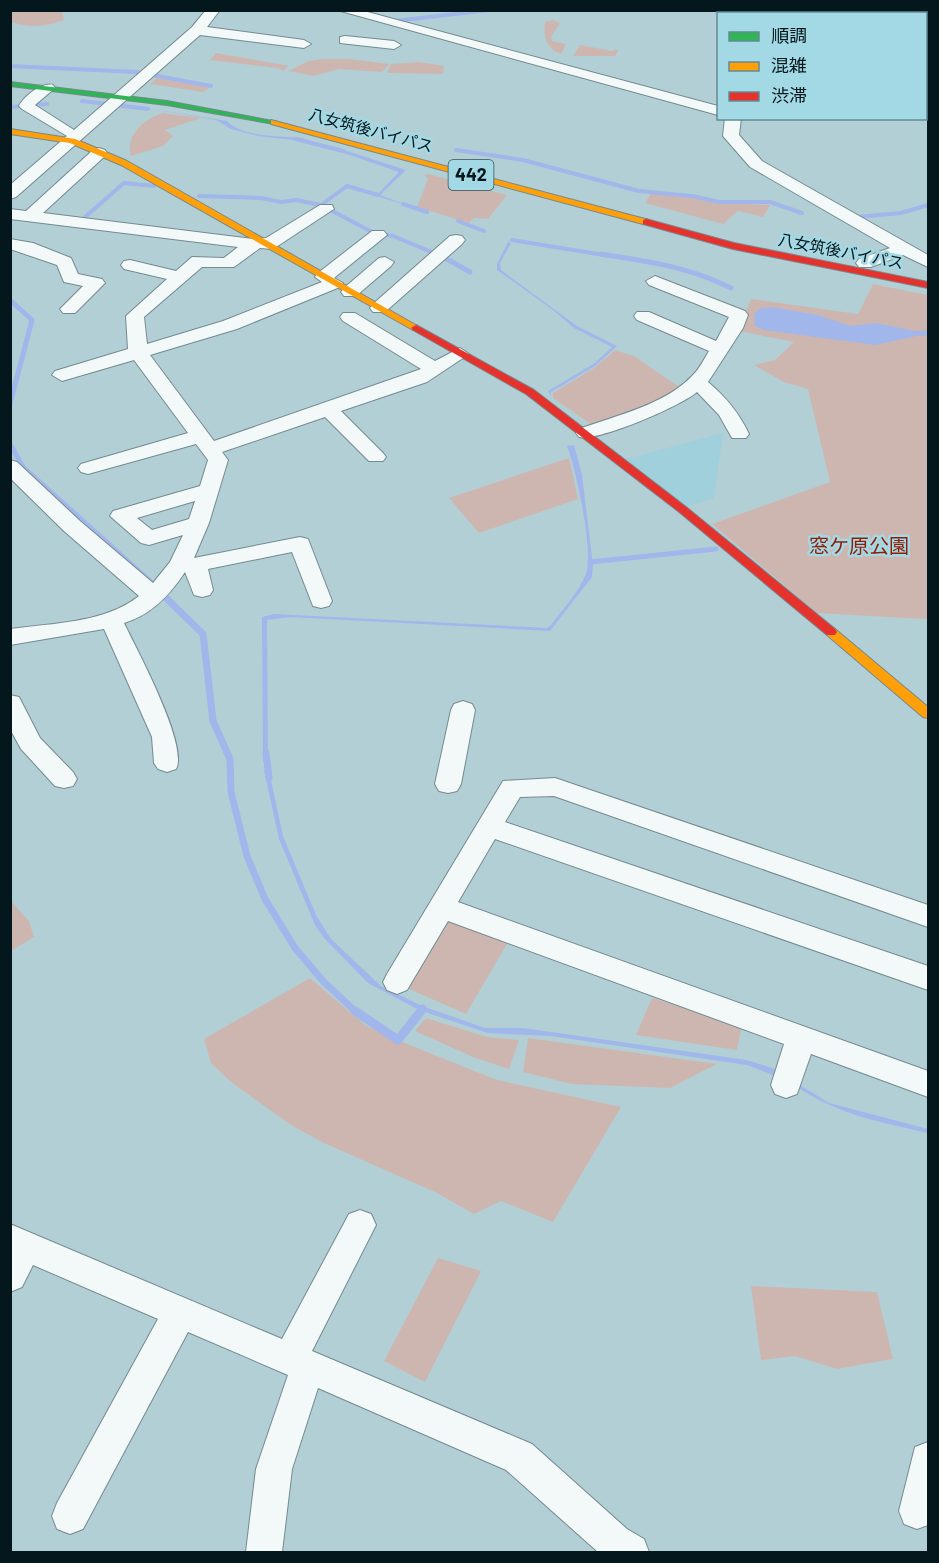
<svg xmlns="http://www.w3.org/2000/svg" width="939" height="1563" font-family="Barlow,'Noto Sans JP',sans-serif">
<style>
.built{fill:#a0d0db}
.green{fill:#ceb6b0}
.water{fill:#a1b6ea}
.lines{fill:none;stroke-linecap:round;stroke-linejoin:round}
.stream-far3{stroke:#a1b6ea;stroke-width:4}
.stream-far2{stroke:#a1b6ea;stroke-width:5}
.stream-far1{stroke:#a1b6ea;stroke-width:7}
.stream{stroke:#a1b6ea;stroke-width:9}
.street-casing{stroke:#738a8f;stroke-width:2}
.fast-casing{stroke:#738a8f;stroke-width:2}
.slow-casing{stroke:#738a8f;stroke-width:2}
.jam-casing{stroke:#738a8f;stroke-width:2}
.street{fill:#f3f8f9;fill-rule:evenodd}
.fast{fill:#30b455;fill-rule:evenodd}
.slow{fill:#ff9f0a;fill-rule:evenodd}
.jam{fill:#e5322d;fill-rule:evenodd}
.labels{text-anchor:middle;stroke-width:5;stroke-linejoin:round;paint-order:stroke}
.far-street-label{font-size:16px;fill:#03171c;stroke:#a3d9e5}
.shield{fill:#a3d9e5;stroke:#335158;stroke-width:1.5}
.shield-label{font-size:18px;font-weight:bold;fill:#03171c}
.park-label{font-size:20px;fill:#931b01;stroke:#a3d9e5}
</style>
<rect width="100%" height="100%" fill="#b2cfd6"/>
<path class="built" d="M723,433l-9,65 -29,9 -59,-48z"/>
<path class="green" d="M10,11h52l2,9c-19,7 -33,8 -53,2z
M553,20l7,3 -9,14 1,4 14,3 -5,10c-15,-5 -18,-18 -16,-32z
M580,45l32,6 4,-2 2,2 -3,5h-42z
M216,53l73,13 -6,5 -5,-3 -68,-8z
M322,59h27l40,5 -7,8 -43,-3 -25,7 -26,-5 21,-10z
M419,62l25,4 -1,8 -56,-1 4,-9z
M157,78l53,9 -7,5 -53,-8z
M163,113l38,5 -36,12 8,6 -10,10 -32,10c-6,-21 14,-38 32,-43z
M428,174l79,21 -19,24 -14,-1 -5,5 -52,-16 11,-28 -4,-4z
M651,193l41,4 27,6 51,2 -7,12 -25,-6 -15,13 -78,-21z
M873,284l55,11v323l-5,1 -106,-6 -105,-89 118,-42 -22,-93 -24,-7 -30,-17 21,-5 19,-18 -56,-11 13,-32 107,15z
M615,350l19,6 45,31 -17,14 -70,24 -39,-27v-5l41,-25z
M569,458l9,41 -99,34 -30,-35z
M11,901l18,20 5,16 -23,14z
M444,912l67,25 -45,77 -66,-29z
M310,978l55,47 42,19 90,36 124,27 -68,115 -52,-21 -27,13 -37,-21 -113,-50 -33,-18 -60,-43 -20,-19 -7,-24z
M652,998l90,27 -5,25 -101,-15z
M426,1018l61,19 32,3 -10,29 -36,-12 -58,-26z
M528,1038l189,26 -47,24 -98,-4 -49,-12z
M438,1258l43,13 -56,111 -41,-21z
M751,1286l126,6 16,67 -56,10 -42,-13 -34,4z"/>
<path class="water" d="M139,107l88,14c17,17 54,15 77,17l-2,3 -44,-5 -27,-7 -15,-9z
M338,148l68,22 -26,25 30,11 -34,-10 23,-24 -64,-22z
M508,242l3,1 -11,20 1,7 76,56 40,20 -22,20 -44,26v4l-3,-5 47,-28 17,-16 -38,-19 -21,-18 -56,-40v-6z
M772,307l46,8 32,11 26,-3 44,9 1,3 -46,10 -111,-15 -9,-4 -1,-12 7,-6z
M574,445l8,30 11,90 -1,12 -42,54 -260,-14 -23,3 1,142h-5l-1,-145 12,-3 273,14 4,-3c12,-16 27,-32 35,-51 8,-21 -10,-106 -19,-128z
M264,770l5,1 14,65 33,79 15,24 50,47 41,20 63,22h38l224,32 34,11 -2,6 -32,-12 -196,-29 -63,-3 -69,-23 -51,-27 -44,-45 -9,-13 -36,-86z
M798,1084l31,19 99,26v4c-48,-11 -89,-18 -131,-46z"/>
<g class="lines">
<path class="stream-far3" d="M395,21l94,-11
M10,66l126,6 75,14
M82,101l66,8
M10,107l37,-3
M296,139l47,12
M456,150l67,10 116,31 53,5 27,6h51l32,11
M199,196l62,2 20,4 15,-2 25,5 51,27 21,4 48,20
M403,204l24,8
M321,205l26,-19 31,9
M85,217l39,-34 30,3
M857,217l44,-4 27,-8
M458,221l26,10
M512,240l98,16"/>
<path class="stream-far2" d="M438,254l32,18
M601,254c48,8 86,12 130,34
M10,300l22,20 -22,84
M920,333h8
M10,444l13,23 127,114
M590,562l126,-13"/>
<path class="stream-far1" d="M159,591l44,43 10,87 17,38 1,33 16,64 18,43 30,49 28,33 33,31
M266,753l3,25
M420,1012l3,-4"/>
<path class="stream" d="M355,1011l43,29 23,-29"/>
<defs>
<path id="street" d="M206,10h14l-13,17 97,13 7,4 -7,4 -104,-13 -184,162 -6,2v-14l57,-49 -45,-27 -3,-3c5,-10 23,-24 34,-21l2,3 -20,17 39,25 118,-103z
M337,10h23l358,96v9z
M768,10h14l-1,4h-14z
M345,36l49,5 7,4 -7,4 -54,-6v-6z
M926,73h2v8h-2z
M725,118h16l-2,17 23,26 166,94v12l-25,-12 -32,12h-12l-3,-4 3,-4 31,-11 -140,-81 -27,-31z
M99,148l6,2 2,3 -2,3 -62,57 210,26 13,-1 54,-33h12l2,4 -61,40 -13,-1 -26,19h-32l-58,50 3,27 76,-23 99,-39 -7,-5 3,-4 54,-42h12l3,4 -53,43 9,5 -3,4 -103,42 -87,26 64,86 207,-72 -78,-48 -3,-4 3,-4h12l80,48 25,-13 9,6 -42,28 -86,29 42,42 3,4 -3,4h-14l-44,-44 -103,35 6,8 -19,63 -15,35 106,-21 8,2 24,62 -3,5 -8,2 -8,-2 -21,-54 -84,17 5,21 -3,5 -8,2 -8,-2 -9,-23c-15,23 -34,43 -61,51 13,27 65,123 52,146l-9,3 -9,-3 -4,-6 -2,-26 -48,-108 -94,16v-16c43,-6 95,-6 129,-33l-75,-65 -54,-53v-18l7,2 63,59 73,62 17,-21 13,-27 -34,10 -8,-2 -31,-27 3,-5 87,-25 8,-26 -12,-16 -108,30 -7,-2 -3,-4 3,-4 107,-31 -54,-73 -72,21 -10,-6 3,-4 73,-22 -2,-33 41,-37 -43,-10 -3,-4 3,-4 6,-1 46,11 16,-14 32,1 14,-11 -228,-28v-10l16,2 67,-61zM195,501l-6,18 -37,11 -15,-12z
M456,235l6,1 3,4 -3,4 -77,68h-12l-3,-4 3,-4 77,-68z
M10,239l23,4 38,15 7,16 24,5 3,4 -30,30h-12l-3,-4 23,-23 -19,-4 -7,-17 -47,-16z
M385,257l9,5 -3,4 -35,30h-12l-3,-4 3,-4 35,-30z
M655,276l90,35 3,4 -5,13 -35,54c18,15 31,31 41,52l-3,4h-14l-13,-23 -22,-23c-16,14 -99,50 -118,45l-3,-4 3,-4c38,-14 86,-24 114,-54 7,-7 11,-16 16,-24l-72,-31 -3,-4 3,-4h12l67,29 13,-24 -80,-32 -3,-4z
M10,695l9,2 21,41 33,34 4,7 -4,7 -9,2 -9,-2 -34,-37 -11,-20z
M463,701l9,3 3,6 -14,74 -4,7 -9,2 -9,-2 -4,-7 16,-74 3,-6z
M555,778l373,127v22l-374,-131 -34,1 -15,25 423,144v24l-433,-151 -37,63 470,169v26l-117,-43 -14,40 -11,4 -11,-4 -4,-9 13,-41 -336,-123 -41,69 -10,4 -10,-4 -4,-8 4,-8 116,-193z
M360,1210l11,4 5,11 -64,126 220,93 95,85 17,10 5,13h-51l-92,-82 -188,-82 -26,81 -10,83h-36l10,-83 32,-94 -100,-43 -105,197 -13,5 -13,-5 -5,-13 5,-13 101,-184 -125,-54 -11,22 -12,5v-68l272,115 67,-125z
M928,1442v83l-11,4 -13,-5 -5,-13 16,-64z"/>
<path id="fast" d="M10,82l157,19 111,21 -4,2 -107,-19 -157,-19z"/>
<path id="slow" d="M271,120l378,100 1,2 -7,2 -372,-100z
M10,129l65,10 52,22 294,167 -8,2 -292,-165 -51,-22 -60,-9z
M831,628l4,1 93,78v11l-5,-1 -96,-82 -2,-3z"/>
<path id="jam" d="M646,219l88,24 194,39v6l-195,-39 -90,-25v-4z
M416,325l118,65 152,117 149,122 2,3 -2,3h-8l-149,-124 -152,-117 -113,-64 -2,-2z"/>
</defs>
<use href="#street" class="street-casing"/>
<use href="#fast" class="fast-casing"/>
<use href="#slow" class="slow-casing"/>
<use href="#jam" class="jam-casing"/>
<use href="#street" class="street"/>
<use href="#fast" class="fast"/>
<use href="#slow" class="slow"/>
<use href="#jam" class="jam"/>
</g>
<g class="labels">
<g class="far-street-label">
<text transform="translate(371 130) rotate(15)" y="6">八女筑後バイパス</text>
<text transform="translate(841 251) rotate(11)" y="6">八女筑後バイパス</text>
</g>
<rect class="shield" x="448.5" y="160" width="45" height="30" rx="4.5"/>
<g class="shield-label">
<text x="471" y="181">442</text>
</g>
<g class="park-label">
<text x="859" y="553">窓ケ原公園</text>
</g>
</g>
<rect width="939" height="1563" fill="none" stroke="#03171c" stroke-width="24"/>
<rect x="717" y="12" width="210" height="108" fill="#a3d9e5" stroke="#638b95" stroke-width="1.5"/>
<rect x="729" y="32" width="30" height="9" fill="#30b455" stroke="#638b95" stroke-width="1.5"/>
<text x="771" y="42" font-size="18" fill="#03171c">順調</text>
<rect x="729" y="62" width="30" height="9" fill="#ff9f0a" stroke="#638b95" stroke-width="1.5"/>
<text x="771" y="72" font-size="18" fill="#03171c">混雑</text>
<rect x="729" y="92" width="30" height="9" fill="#e5322d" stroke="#638b95" stroke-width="1.5"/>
<text x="771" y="102" font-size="18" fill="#03171c">渋滞</text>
</svg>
